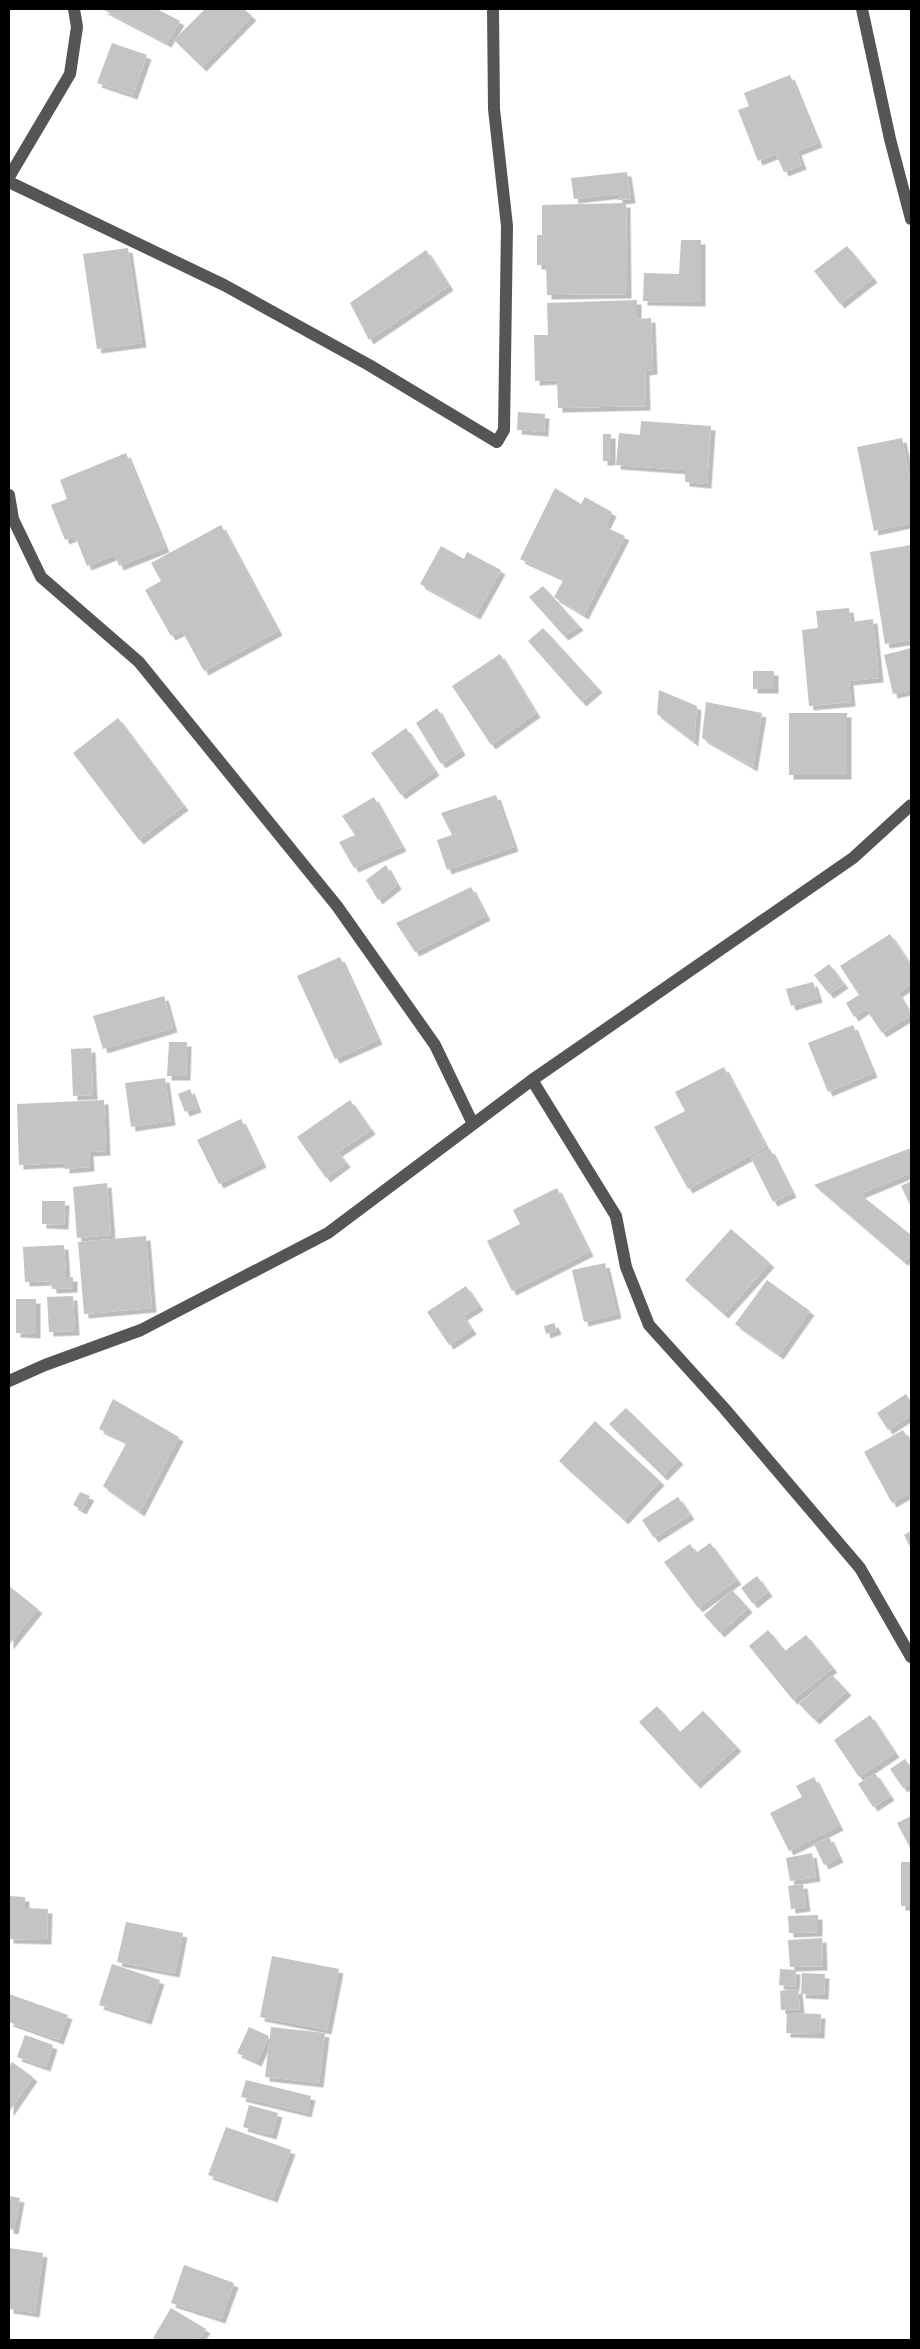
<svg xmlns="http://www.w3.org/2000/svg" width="920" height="2349" font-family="Lato,sans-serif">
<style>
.building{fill:#c4c4c4;filter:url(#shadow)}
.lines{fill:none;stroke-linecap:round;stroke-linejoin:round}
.minor{stroke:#555;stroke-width:12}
</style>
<defs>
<filter id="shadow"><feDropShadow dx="4.5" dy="4.5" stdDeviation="0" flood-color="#0004"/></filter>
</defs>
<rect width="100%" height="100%" fill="#fff"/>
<path class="building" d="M102,9h55l23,12 -13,22z
M205,9h39l8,7 -50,51 -28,-27z
M112,43l35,12 -14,40 -36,-12z
M790,75l28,68 -21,8 5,14 -18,7 -8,-18 -18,7 -20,-51 11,-4 -5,-13z
M627,172l4,27 -13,1v-6l-44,5 -3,-21z
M626,203l1,91 -80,1 -1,-30h-9v-30h5v-30z
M681,240h20v62l-58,-1 1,-28 35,1z
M847,246l26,32 -33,26 -26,-33z
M128,248l14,95 -45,6 -14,-95z
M426,250l23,36 -80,54 -19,-37z
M637,300v19l14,-1 2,52 -8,1 1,35 -88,2 -1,-28 -22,1 -1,-46h14l-1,-32z
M518,412l27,2 -1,18 -27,-2z
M641,421l70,5 -4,58 -22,-2v-12l-69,-5 3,-32 21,2z
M603,434h8v27h-8z
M902,438l9,46v39l-37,8 -17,-84z
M126,453l39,95 -46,18 -4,-11 -28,11 -12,-30 -10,4 -14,-35 16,-6 -7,-19z
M555,488l26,16 4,-7 27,15 -7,15 20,9 -41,79 -30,-18 10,-18 -44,-20z
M221,525l57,106 -74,40 -22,-40 -11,5 -26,-46 16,-9 -10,-18z
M911,545v95l-26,4 -15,-92z
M441,546l23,13 3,-7 34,18 -25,45 -56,-31z
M543,586l36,40 -15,10 -35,-39z
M849,608l2,14 22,-3 6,59 -30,3 2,21 -42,4 -7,-76 16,-2 -2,-17z
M543,628l55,60 -16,14 -54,-61z
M911,648v42l-18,4 -9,-39z
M500,654l36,59 -45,32 -39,-59z
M753,671h21v18h-21z
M659,690l38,16 -3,36 -37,-28z
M706,702l56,11 -9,54 -51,-29z
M437,708l24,43 -20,13 -25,-41z
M789,713h58v62h-58z
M118,718l66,88 -45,34 -66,-87z
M406,728l29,43 -34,24 -30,-42z
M496,795l18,52 -67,23 -10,-30 15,-5 -11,-22z
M374,797l28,50 -48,21 -15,-26 16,-7 -13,-19z
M386,865l11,20 -19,15 -12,-20z
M471,887l15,29 -71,36 -19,-29z
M890,934l21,32v18l-13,9 13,22 -29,18 -16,-24 -12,8 -8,-14 13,-8 -19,-29z
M340,957l38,83 -43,19 -38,-83z
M829,964l15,20 -15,10 -15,-19z
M813,982l5,16 -27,8 -5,-17z
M164,996l9,32 -70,21 -10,-33z
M853,1025l20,48 -45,19 -20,-49z
M169,1042h18l-1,34h-19z
M91,1048l2,47 -20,1 -2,-47z
M724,1067l42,80 -78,42 -34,-62 31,-16 -10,-19z
M165,1078l6,43 -40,6 -6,-44z
M190,1089l7,19 -12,4 -7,-18z
M104,1100l2,51 -17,1 1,15 -25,2v-6l-46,2 -2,-61z
M350,1100l21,30 -33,22 8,11 -20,15 -29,-41z
M241,1119l21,44 -43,21 -22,-44z
M911,1148v25l-51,21 51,41v21l-8,5 -89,-76z
M770,1149l22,44 -19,9 -22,-44z
M911,1181v26l-10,-21z
M107,1183l4,52 -34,3 -4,-51z
M557,1188l32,64 -77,39 -25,-50 33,-17 -7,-14z
M42,1201h23l-1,24 -22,-1z
M731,1229l39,34 -46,51 -39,-34z
M146,1236l6,72 -68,6 -6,-72z
M64,1245l2,32h7v11l-21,1 -1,-8 -26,1 -2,-35z
M605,1263l12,51 -33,8 -12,-52z
M767,1280l43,31 -31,44 -44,-31z
M466,1286l13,20 -16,10 9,14 -23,15 -22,-33z
M73,1296l2,35 -26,1 -2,-35z
M16,1299h20v35l-20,-1z
M554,1323l3,7 -11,4 -2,-8z
M906,1394l5,8v13l-23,15 -11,-17z
M113,1399l66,38 -39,75 -37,-26 24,-44 -28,-13z
M626,1408l53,52 -16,16 -54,-52z
M595,1421l65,60 -36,39 -65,-59z
M903,1430l8,14v48l-19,11 -28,-51z
M80,1492l10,4 -8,14 -9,-5z
M678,1497l12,18 -36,23 -12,-18z
M911,1531v18l-7,-14z
M710,1543l27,37 -39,28 -34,-46 26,-18 6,9z
M757,1576l11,16 -15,12 -12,-16z
M9,1586l29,23 -29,36z
M732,1590l16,18 -28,25 -16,-18z
M768,1630l17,21 21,-16 27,33 -40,32 -44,-54z
M832,1675l15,16 -32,29 -16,-16z
M657,1706l23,26 23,-21 34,36 -41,37 -57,-62z
M870,1715l25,38 -36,24 -25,-37z
M905,1759l6,9v14l-8,6 -13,-19z
M875,1773l15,23 -17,11 -15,-23z
M814,1777l25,49 -50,25 -19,-38 32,-16 -6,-11z
M911,1816v34l-14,-27z
M829,1837l10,21 -15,7 -10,-21z
M812,1853l4,24 -26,4 -4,-23z
M901,1862h10v44h-10z
M803,1884l3,23 -15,2 -3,-23z
M9,1896l16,1v11l23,1 -1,31 -38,-1z
M818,1915v17l-29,1 -1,-17z
M126,1922l57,11 -8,40 -58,-11z
M822,1938l1,28 -33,1 -2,-27z
M272,1956l67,13 -12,61 -67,-13z
M112,1964l48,16 -13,40 -48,-15z
M780,1969l16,1 -1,17 -16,-2z
M802,1973l23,1 -1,21 -23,-1z
M798,1989l2,20 -19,1 -1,-19z
M9,1994l59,21 -9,25 -50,-18z
M787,2013l34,1 -1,20 -34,-1z
M249,2027l20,9 -12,26 -20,-9z
M271,2027l54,6 -6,50 -54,-6z
M25,2035l28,10 -7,22 -29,-10z
M12,2062l21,15 -24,35v-45z
M246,2080l65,16 -4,17 -66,-16z
M249,2105l29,8 -6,22 -29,-8z
M226,2127l65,23 -18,48 -65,-23z
M9,2196l11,2 -6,32 -5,-1z
M9,2248l34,5 -8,60 -26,-4z
M184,2265l50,18 -13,36 -50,-16z
M171,2308l35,21 -8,11h-40l-5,-2z"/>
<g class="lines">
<path class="minor" d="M862,9l28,130 21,80
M9,177l61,-103 7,-47 -3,-18
M9,182l215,103 145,80 128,77 7,-12 3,-204 -13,-117 -1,-100
M9,495l4,24 28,58 98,85 198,244 98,139 38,79
M532,1080l84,136 10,51 23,58 75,83 136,160 51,89
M9,1381l36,-16 96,-35 187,-97 204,-153 321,-222 58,-53"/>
</g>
<rect width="920" height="2349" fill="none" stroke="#000000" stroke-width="20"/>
</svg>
